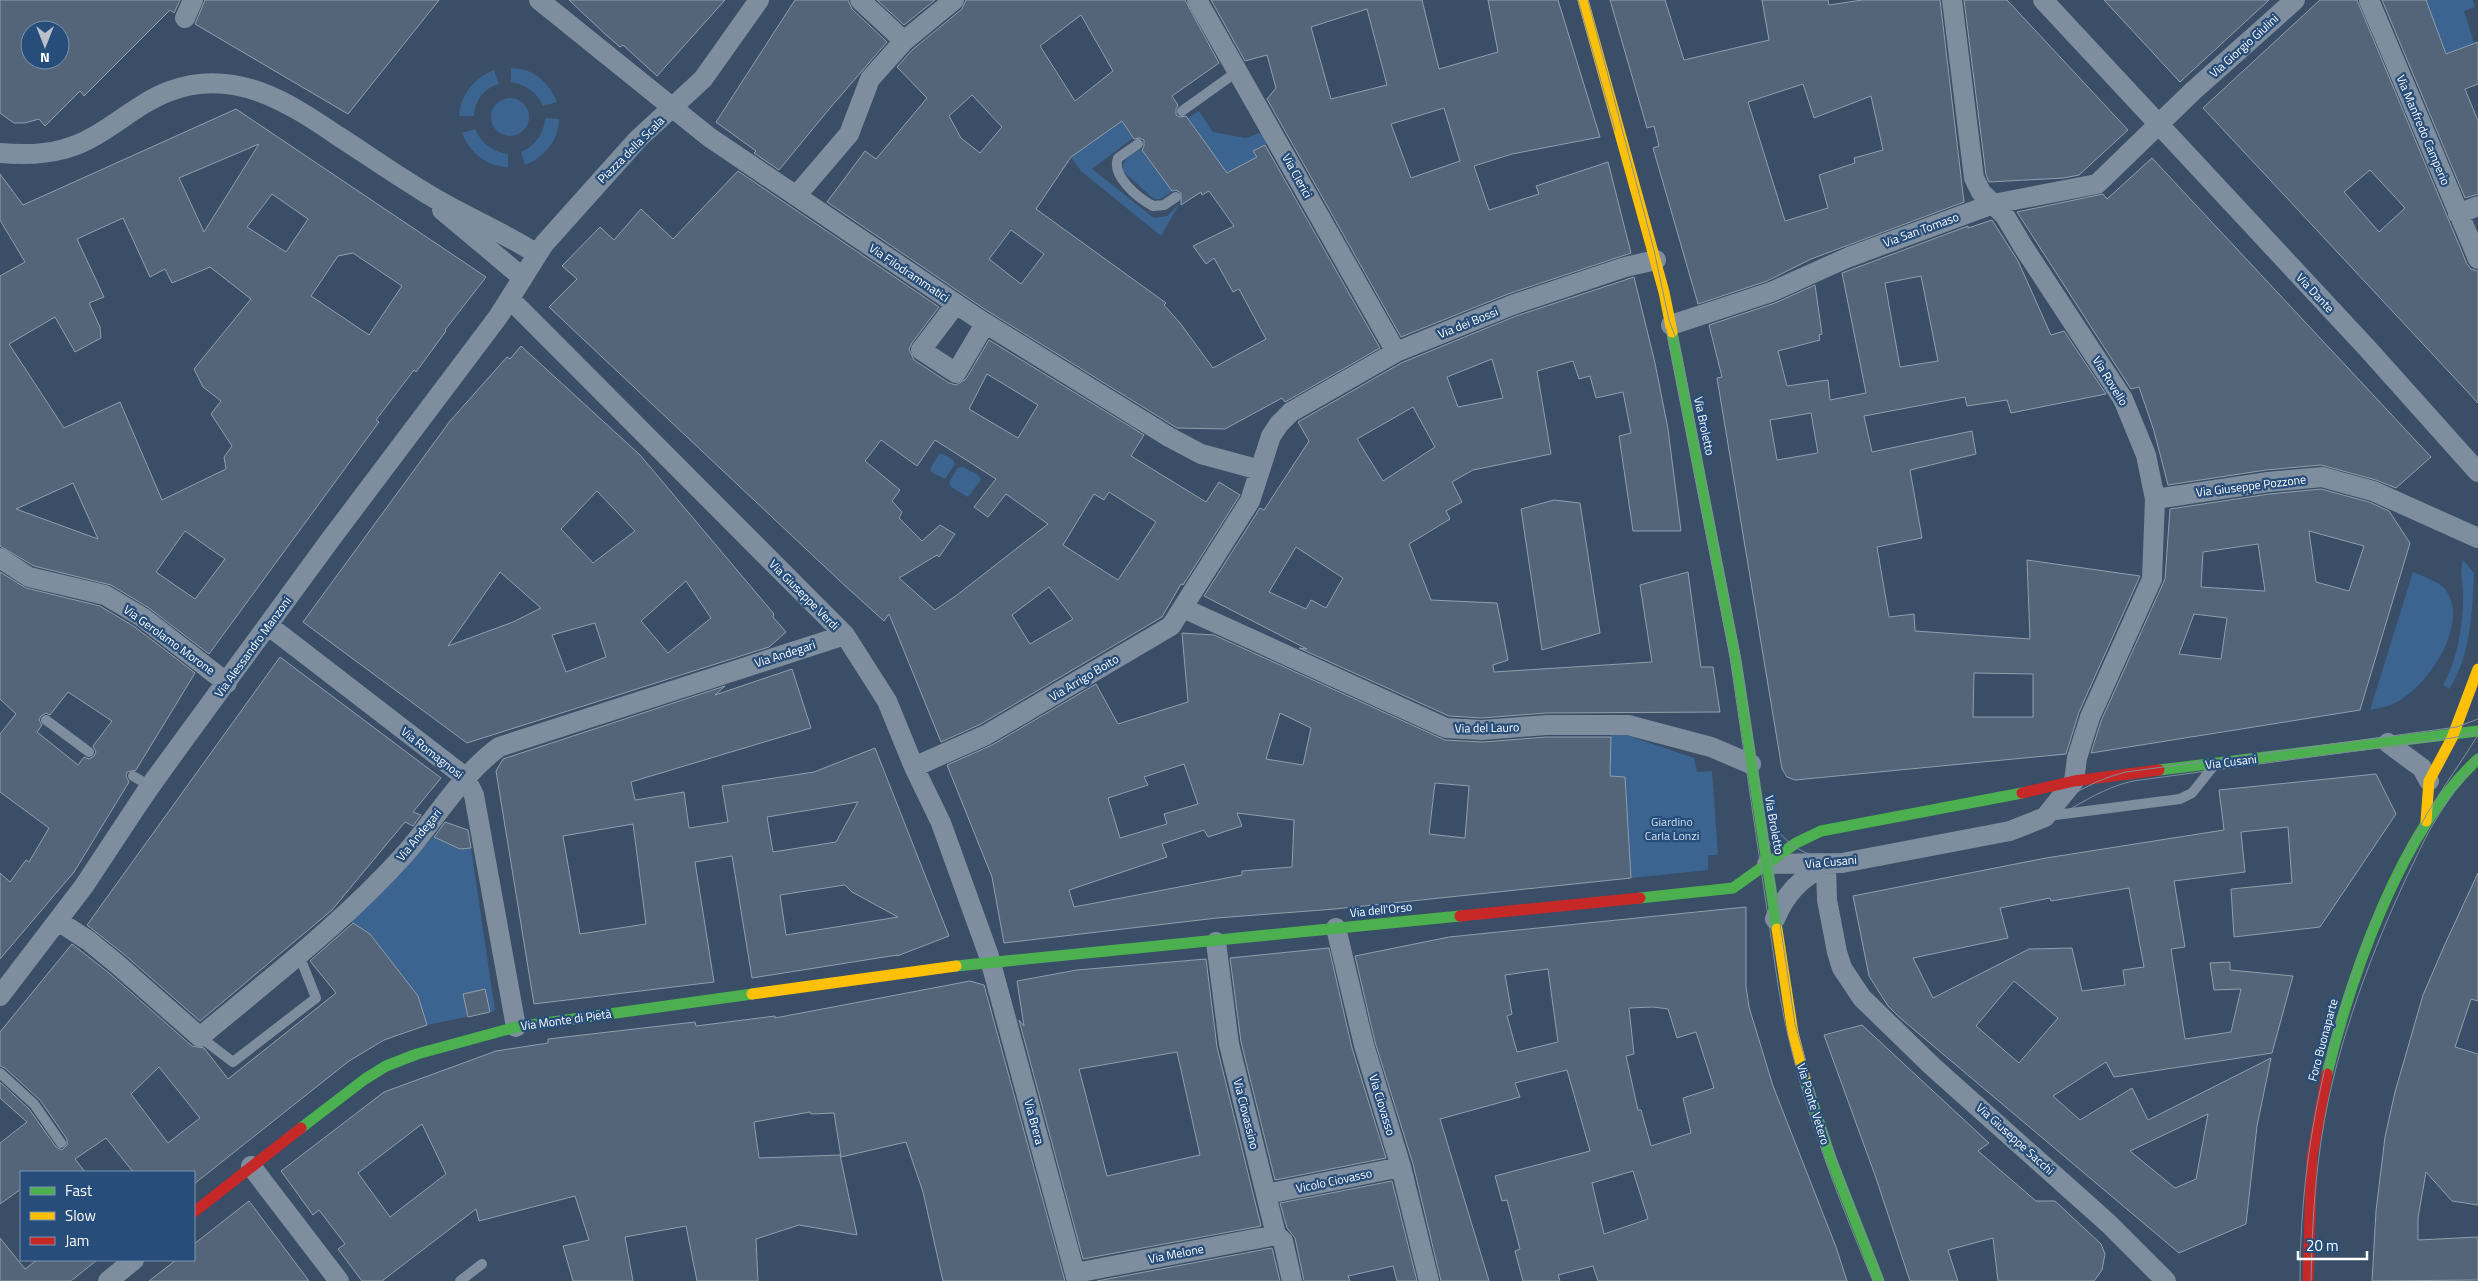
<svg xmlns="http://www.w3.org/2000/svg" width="2478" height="1281" font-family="'Titillium Web',sans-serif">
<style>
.green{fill:#3b6491}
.building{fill:#546579;stroke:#919ead;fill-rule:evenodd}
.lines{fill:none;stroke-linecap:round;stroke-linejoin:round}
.lane{stroke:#7e8e9e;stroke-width:10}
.street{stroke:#7e8e9e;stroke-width:20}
.fast{stroke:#4caf50;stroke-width:11}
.slow{stroke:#ffc107;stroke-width:11}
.jam{stroke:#c62828;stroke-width:11}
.tram{stroke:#808e9e;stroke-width:1}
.labels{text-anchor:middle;stroke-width:4.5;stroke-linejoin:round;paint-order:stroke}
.street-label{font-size:12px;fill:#fff;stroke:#274d7a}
.park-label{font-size:12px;fill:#cddff3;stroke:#274d7a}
</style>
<rect width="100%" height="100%" fill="#3a4e67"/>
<path class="green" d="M2426,0h47l2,7 -11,4 10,32 -28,11z
M511,68c22,0 38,14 46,34l-14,4c-6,-14 -17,-21 -32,-24z
M494,70l5,14c-15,4 -24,16 -25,32h-15c2,-22 15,-38 35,-46z
M491 117a19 19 0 1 1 38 0a19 19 0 1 1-38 0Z
M1199,111l14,21 33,6 19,-7 5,11 -16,9 3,6 -31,17 -38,-56z
M545,118l14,1c0,22 -15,38 -34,46l-4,-13c14,-6 23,-18 24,-34z
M1120,119l13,19 -41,31 62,49 13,-2 13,-13 -19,33 -80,-65 -10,-14z
M475,129c7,15 17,22 33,25v13c-21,0 -39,-15 -46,-34z
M1141,149l31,42 -11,8h-7l-30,-27c-5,-12 8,-17 17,-23z
M939,454h4l9,5 3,5 -10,15 -14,-7 -1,-3z
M963,467l15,8 3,5 -13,17 -17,-10 -2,-5 9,-14z
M2463,560l11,13c-2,39 -3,83 -25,116l-6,-4c15,-25 21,-65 20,-94 -1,-12 -3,-20 0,-31z
M2413,572c9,4 24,9 31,16 29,34 -18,102 -51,116 -7,3 -15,4 -23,6z
M1611,730l83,28 3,14 15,-1 6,84h-10v15l-77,8 -6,-101 -15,-1z
M434,836l26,13 11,-1 24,163 -68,14 -9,-29 -48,-62 -20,-13z"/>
<path class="building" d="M0,0h180l-6,13 -4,-3 -86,86 -4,-5 -35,35 -6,-7 -14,4h-11l-14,-10zM30,30h30v30h-30z
M205,0h234l-91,114 -153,-90z
M569,0h156l-68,76 -34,-31 -3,2 -16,-14z
M795,0h53l4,9 35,33 -57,66 -51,62 -25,-17 2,-2 -40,-29z
M877,0h58l-31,25z
M966,0h219l34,63 -47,33 6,9 -2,4v6l4,2 6,-1 41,57 30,-16 -4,-6 12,-6 115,203 -95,54 -3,-4 -57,31 -48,-1 -191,-118 -159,-108 38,-51 11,8 51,-61 -30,-31 15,-17 50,-41zM1081,15l32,56 -38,30 -35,-55zM972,95l30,32 -22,26 -19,-15 -12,-22zM1122,121l12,18 6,-1 4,2v6l-2,4 30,41 4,-1 5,3v12l20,-13 1,3 7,-4 25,35 -41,20 13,18 8,-6 19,34 6,-3 27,50 -53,29 -33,-45 -16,-18 2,-2 -130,-94 35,-52zM1011,230l33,24 -23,30 -32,-25z
M1211,0h211l17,69 59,-17 -10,-52h70l42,137 -88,17 -38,12 15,44 50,-16 -3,-8 72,-24 23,91 -123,41 -107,43 -134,-238 9,-11 -9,-33 -22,6zM1367,9l20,76 -56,14 -20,-72zM1444,108l16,53 -49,17 -20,-54z
M1610,0h55l19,60 85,-20 -7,-40h66l1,5 33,-5h78l24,202 -153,57 -44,22 -69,23 -45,-156 6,-2 -5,-20 -7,2zM1803,84l11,34 57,-22 12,54 -29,8 1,5 -36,12 9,33 -43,13 -37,-119z
M1964,0h43l121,130 -49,45 -15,3 -75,4 -3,-7z
M2104,0h165l-89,82z
M2320,0h37l110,264 4,5 7,2v132l-275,-295zM2370,170l35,38 -26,24 -35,-40z
M2382,0h44l20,54 32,-12v42l-13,5 13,32v73l-13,4z
M236,109l250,168 -41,53 1,1 -30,41 -2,-2 -38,50 3,2 -170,232 -60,-46 -38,-23 -77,-19 -34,-20v-270l25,-14 -25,-42v-46l23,31zM259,144l-55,88 -25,-54zM272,194l36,25 -22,33 -39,-25zM123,218l27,59 15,-8 7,14 38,-16 41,32 -57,70 9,18 18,14 -10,13 21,32 -8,11 2,12 -64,31 -42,-98 -56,26 -55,-84 46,-27 20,35 26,-14 -1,-11 -11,-24 15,-6 -27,-58zM353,253l49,33 -33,49 -58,-39 27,-40zM73,483l25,56 -82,-30zM185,531l40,28 -30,40 -39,-27z
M2152,158l279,299 -35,31 -20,-8 -55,-15 -55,5 -98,15 -14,-54 -15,-44 -8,2 -114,-177 86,-18 4,5z
M738,171l201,136 -27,36 -3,6 5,11 35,23 7,2 10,-6 23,-39 155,95 -13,21 75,46 13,-20 21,13 -57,90 -2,-1 -19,33 -181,107 -40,18 -52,-128 -5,7 -43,-39 -292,-275 28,-28 -15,-13 38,-39 14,13 27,-31 32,30zM987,374l51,31 -20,33 -49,-29zM881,440l36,26 18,-26 61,39 -22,28 14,10 18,-23 42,30 -91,71 -22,15 -36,-32 38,-23 2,2 16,-23 -15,-9 -18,16 -23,-23 3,-6 -10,-11 8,-11 -35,-29zM1109,492l47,30 -38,58 -55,-35 31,-51 10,6zM1049,587l24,32 -43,25 -18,-29z
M1992,220l26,41 33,74 13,-4 42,63 -95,19 -4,-13 -40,6 -2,-9 -101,19 8,36 100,-21 4,23 -66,16 12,68 -45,9 12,70 25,-3 1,17 115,8 -3,-79 113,16 -61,136 -13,42 -271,26 -8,-3 -5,-8 -65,-391 5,-1 -13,-52 66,-22 40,-18 7,49 -3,1 1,5 -42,11 9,35 41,-6 2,20 36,-7 -24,-120 126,-47v2zM1921,276l17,85 -38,6 -15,-84zM1811,413l7,40 -41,7 -7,-40zM1974,673l59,1v43h-60z
M1634,277l21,86 13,66 13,102h-48l-14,-95 12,-3 -8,-41 -27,6 -6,-22 -11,3 -6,-18 -36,10 14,83 -78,16 -21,12 10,20 -16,9 4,8 -41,25 22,56 66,3 11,57 -15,5 1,7 158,-10 -12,-77 48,-13 13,95h12l7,45 -174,1 -64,5 -33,-2 -150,-68 8,1 -103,-53 56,-88 4,2 45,-69 -11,-19 103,-59 115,-47zM1492,359l11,39 -45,9 -11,-30zM1413,407l22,40 -52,34 -26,-42zM1296,547l47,31 -17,30 -15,-8 -5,9 -37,-17z
M521,346l119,109 134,159 -1,3 13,15 -17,15 -302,96 -164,-121 147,-201 57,-64 3,2zM597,491l38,40 -42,32 -32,-34zM500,572l41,36 -28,14 -65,24zM686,581l25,37 -43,35 -27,-32zM595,623l11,34 -40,15 -14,-37z
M2321,489l48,13 20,9 21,32 -50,167 -269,43 10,-32 64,-142 5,-70 99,-15zM2309,531l55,15 -15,45 -33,-9zM2258,544l7,47 -64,-4 2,-35zM2194,614l33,4 -6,41 -42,-5z
M1554,500l26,3 20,130 -58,17 -21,-141z
M0,572l26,16 74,18 35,21 60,46 -59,97 -9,2 -1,4 3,6 -55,90 -74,87v-86l10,9 16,-22 3,2 20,-34 -49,-36v-58l16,-20 -16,-15zM68,692l44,29 -19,25 3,6 -2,4 -5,3 -5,-2 -6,8 -41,-33 5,-7 -3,-5 2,-4 5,-3 4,2z
M1182,633l32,2 231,105 38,2 63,-5h65l-1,39 15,1 6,101 -296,31 -118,9 -213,25 -12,-66 -45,-112 45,-20 104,-61 22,40 70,-22zM1280,713l31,15 -8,37 -37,-6zM1184,764l14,40 -34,10 3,10 -47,14 -12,-40 40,-13 -4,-8zM1435,783l34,3 -4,52 -36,-4zM1237,813l57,7 -2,47 -50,4v4l-168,32 -5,-17 98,-33 -5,-13 42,-14 4,7 34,-11z
M280,657l161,121 -28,34 8,3 -8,11 -8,-4 -73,88 -132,111 -75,-66 -38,-30z
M792,669l19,59 -180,54 4,18 49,-8 5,36 39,-6 -6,-36 92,-14 61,-24 74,188 -52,20v-1l-145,23 -20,-122 -37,6 19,120 -180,22 -38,-233 7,-12 222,-73 -10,9zM858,802l-22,40 -63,10 -6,-35zM633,824l13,100 -66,10 -17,-98zM845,885l7,7 46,25 -112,18 -6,-40z
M2376,774l20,40 -76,113 -86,10 -3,-48 61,-6 -4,-56 -47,5 4,40 -71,9 11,66 -14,2 14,90 46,-7 10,-43 -27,1 -4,-27 20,-1v8l63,6 -21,77 -158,24 -8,-15 -53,34 27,24 52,-32 16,32 123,-62 -14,68 -11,98 -67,29 -280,-236 -11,-11 -19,-30 -16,-80 193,-38 178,-28 -5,-40zM2129,888l15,79 -21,3 2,15 -43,6 -10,-43 -43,1 -96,49 -20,-40 95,-20 -8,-30 50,-10 1,3zM2014,981l44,37 -39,45 -43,-37zM2208,1114l-12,65 -21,9 -45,-37z
M445,822l23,8 3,18 -11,1 -26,-12z
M2478,873v128l-7,-2 -16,48 23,7v151l-26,-4 -26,-29 -8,46v22l60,-3v43l-106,1 4,-70 9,-74 10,-45 28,-97 22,-51z
M1746,907v79l3,21 24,79 63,161 11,34h-249l-5,-15 -35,9 2,6h-37l-8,-30 5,-2 -13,-49 -5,1 -7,-25 95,-25 -23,-81 -52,13 5,14 -80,22 49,162h-48l-28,-117 -38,-122 -20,-86 94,-19zM1548,969l10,73 -41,10 -10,-36 5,-2 -7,-39zM1653,1007l15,2 9,29 19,-6 18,56 -31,10 8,35 -40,13 -10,-36h-3l-12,-54 8,-2 -5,-46zM1633,1171l15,48 -44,15 -12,-51z
M353,923l17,11 48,62 9,29 -43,15 -35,21 -155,123v-12h-61l-27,-34 -31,21 10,13h-64v17l-21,15v-61l27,-21 -27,-24v-16l29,27 27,38 6,3 5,-5v-6l-27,-39 -35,-32 -5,-2v-34l72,-88 37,29 83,73 12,2 24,31 108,-86 -26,-32zM159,1067l41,51 -32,25 -37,-49z
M1329,948l23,100 34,110 -111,22 -34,-138 -11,-84z
M1206,959l11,88 44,179 -178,33 -64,-239 5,6 -7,-45 60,-11zM1177,1052l23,103 -93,21 -28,-107z
M970,981l14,4 81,296h-122l-20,-89 -17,-50 -65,15 -7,-44 -23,1 -1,-2 -56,10 5,36 81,-3 17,80 -58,-10 -43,14 2,42h-61l-11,-55 -61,11 8,44h-60l-10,-35 26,-6 -14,-44 -96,25 -3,-12 -94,72h-20l-24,-32 7,-5 -26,-34 -6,5 -32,-44 103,-79 112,-41 52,-8v-4l147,-17 1,4 79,-10v2zM422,1124l24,50 -56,43 -32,-44z
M485,989l5,23 -22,5 -5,-23z
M1862,1025l127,118 -11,8 58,50h19l46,43 4,10 -3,16 -8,11h-96l-5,-43 -45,12 10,31h-48l-34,-103 -52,-143z
M1392,1181l25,100h-20l-4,-15 -45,10 2,5h-46l-9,-43 -8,-10 -7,-25z
M249,1201l60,80h-160l27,-21h18v-16z
M0,1238l25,31 12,-9h60l-26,21h-71z
M1272,1248l8,33h-183z"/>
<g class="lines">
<path class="lane" d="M1182,111l56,-40
M1138,144l-20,14c-7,18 20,40 35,48l11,-1 12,-8
M46,720l43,32
M133,776l17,10
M2048,816l132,-17 12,-6 20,-25
M200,1037l33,25 83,-64 -13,-33 -8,-8
M0,1073l34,31 27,39
M460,1281l22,-17"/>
<path class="street" d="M539,0l170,137 271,183 189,117 32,17 59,16
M860,0l44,41
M1197,0l199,352
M2043,0l324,348 111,124
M2369,0l109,259
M185,18l8,-18
M0,153c22,2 43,2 64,-4 39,-10 68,-44 106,-58 64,-24 118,11 168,45 28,18 55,37 83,54 37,24 79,40 116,64
M796,196l53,-62 21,-55 34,-38 50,-41
M442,210l81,68
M2458,214l20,-8
M510,299l335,336 42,66 27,66 27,56 48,133 88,325
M956,304l-35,46 35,23 29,-49
M1671,325l100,-33 78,-35 144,-53 104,-20 96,-93 102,-91
M2155,499l113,-17 54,-5 51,14 105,47
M0,558l29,19 76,18 37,22 85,66
M1183,608l263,120 36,2 64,-5h82l83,22 40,17
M269,626l196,151 9,18 42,232
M2388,743l34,25 7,13
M914,767l72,-32 185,-109 79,-125 21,-65 8,-12 12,-12 105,-60 116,-47 113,-38 31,-7
M1767,864l75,-1 168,-32 35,-14 29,-36 3,-23 13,-41 62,-138 3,-80 -9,-44 -23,-56 -99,-151 -19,-32 -24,-24 -7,-14 -22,-178
M1826,865l1,35 10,52 5,16 20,30 70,68 177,158 57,57
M1775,919c11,-26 26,-41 51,-54
M58,921l31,20 28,23 83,73c69,-58 143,-114 204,-182 32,-36 55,-78 95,-108l346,-112
M1336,928l28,117 37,122 28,114
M1216,942l13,102 47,191 7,6 9,40
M0,996l84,-110 66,-100 180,-246 168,-223 46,-73 94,-105 65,-60 56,-79
M251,1166l88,115
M1266,1194l135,-27
M1075,1273l201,-38
M108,1281l26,-21"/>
<path class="fast" d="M1672,332l64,328 41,269
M2159,770l319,-39
M1640,898l93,-10 63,-45 25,-12 201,-38
M956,966l504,-50
M2327,1074c24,-99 75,-245 151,-315
M1805,1079l26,80 48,122
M301,1128l64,-49 21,-13 31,-12 99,-27 236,-33"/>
<path class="slow" d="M1583,0l81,292 8,40
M2426,821l3,-40 23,-43 26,-69
M1777,929l16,104 12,46
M752,994l204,-28"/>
<path class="jam" d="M2022,793l52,-12 85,-11
M1460,916l180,-18
M194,1212l107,-84
M2308,1281l4,-125 15,-82"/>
<path class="tram" d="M1578,0l37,130
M1588,0l66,250 15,70 12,33 60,309 54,362 26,92 21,59 41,106
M1666,329l64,328 48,328c17,103 55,201 95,296
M1767,810c11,31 39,51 73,48l174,-34c41,-14 68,-42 112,-52l331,-45 21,-8
M1767,839c17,27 49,34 78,30l171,-33c42,-14 73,-45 117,-55l319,-43 26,-6
M0,990l77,-99 146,-211 126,-173 158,-210 34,-58 94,-106 60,-50 61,-83
M0,1005l75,-95 250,-355 182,-243 43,-69 96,-107 45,-35 14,-15 63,-86
M2300,1281c0,-150 36,-293 106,-426 8,-14 14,-30 22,-43 16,-26 34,-51 50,-77
M2311,1281c1,-61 5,-124 18,-184 20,-91 57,-180 98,-262 15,-28 35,-53 51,-80"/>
</g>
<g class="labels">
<g class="street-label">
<text transform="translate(2244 46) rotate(-42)" y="4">Via Giorgio Giulini</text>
<text transform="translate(2423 130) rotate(67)" y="4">Via Manfredo Camperio</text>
<text transform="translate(631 150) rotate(-45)" y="4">Piazza della Scala</text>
<text transform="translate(1297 176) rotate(61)" y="4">Via Clerici</text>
<text transform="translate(1921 230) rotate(-20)" y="4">Via San Tomaso</text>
<text transform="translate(909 273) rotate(34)" y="4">Via Filodrammatici</text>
<text transform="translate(2315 293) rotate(47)" y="4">Via Dante</text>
<text transform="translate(1468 323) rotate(-22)" y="4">Via dei Bossi</text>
<text transform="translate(2110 381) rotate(58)" y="4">Via Rovello</text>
<text transform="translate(1704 426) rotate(78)" y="4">Via Broletto</text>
<text transform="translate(2251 486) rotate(-7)" y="4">Via Giuseppe Pozzone</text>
<text transform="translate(804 595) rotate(45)" y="4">Via Giuseppe Verdi</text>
<text transform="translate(169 640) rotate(36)" y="4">Via Gerolamo Morone</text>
<text transform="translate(253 647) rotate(-54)" y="4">Via Alessandro Manzoni</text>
<text transform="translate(785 654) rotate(-18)" y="4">Via Andegari</text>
<text transform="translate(1084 678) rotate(-31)" y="4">Via Arrigo Boito</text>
<text transform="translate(1487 728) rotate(-1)" y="4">Via del Lauro</text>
<text transform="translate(432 753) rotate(38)" y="4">Via Romagnosi</text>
<text transform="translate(2231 762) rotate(-7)" y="4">Via Cusani</text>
<text transform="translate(1774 825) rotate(80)" y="4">Via Broletto</text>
<text transform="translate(419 835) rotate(-51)" y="4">Via Andegari</text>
<text transform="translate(1831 862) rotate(-5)" y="4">Via Cusani</text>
<text transform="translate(1381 910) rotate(-6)" y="4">Via dell'Orso</text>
<text transform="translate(566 1020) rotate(-8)" y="4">Via Monte di Pietà</text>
<text transform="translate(2323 1040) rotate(-75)" y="4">Foro Buonaparte</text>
<text transform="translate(1813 1104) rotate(73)" y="4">Via Ponte Vetero</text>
<text transform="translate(1382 1105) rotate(73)" y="4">Via Ciovasso</text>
<text transform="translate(1246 1114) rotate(76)" y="4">Via Ciovassino</text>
<text transform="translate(1034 1122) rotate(75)" y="4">Via Brera</text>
<text transform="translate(2015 1139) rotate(42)" y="4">Via Giuseppe Sacchi</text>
<text transform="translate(1334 1181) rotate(-12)" y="4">Vicolo Ciovasso</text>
<text transform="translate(1176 1254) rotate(-11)" y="4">Via Melone</text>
</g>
<g class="park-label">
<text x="1672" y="826">Giardino<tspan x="1672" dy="14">Carla Lonzi</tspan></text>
</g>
</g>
<rect x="20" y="1171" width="175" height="90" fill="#274d7a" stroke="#7d94af"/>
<rect x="30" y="1187" width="25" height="8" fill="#4caf50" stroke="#7d94af"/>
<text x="65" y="1196" font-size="15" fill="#ffffff">Fast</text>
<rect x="30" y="1212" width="25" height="8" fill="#ffc107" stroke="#7d94af"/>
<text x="65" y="1221" font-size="15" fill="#ffffff">Slow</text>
<rect x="30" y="1237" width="25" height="8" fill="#c62828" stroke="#7d94af"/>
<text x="65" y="1246" font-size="15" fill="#ffffff">Jam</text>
<g transform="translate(45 45) rotate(180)"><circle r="24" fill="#274d7a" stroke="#7d94af"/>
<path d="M0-4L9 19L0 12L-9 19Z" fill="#bac1ca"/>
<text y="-8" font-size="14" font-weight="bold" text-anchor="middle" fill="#ffffff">N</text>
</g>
<path d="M2298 1251v8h69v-8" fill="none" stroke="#ffffff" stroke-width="2.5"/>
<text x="2306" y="1251" font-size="15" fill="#ffffff" stroke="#274d7a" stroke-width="4" paint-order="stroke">20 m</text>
</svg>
